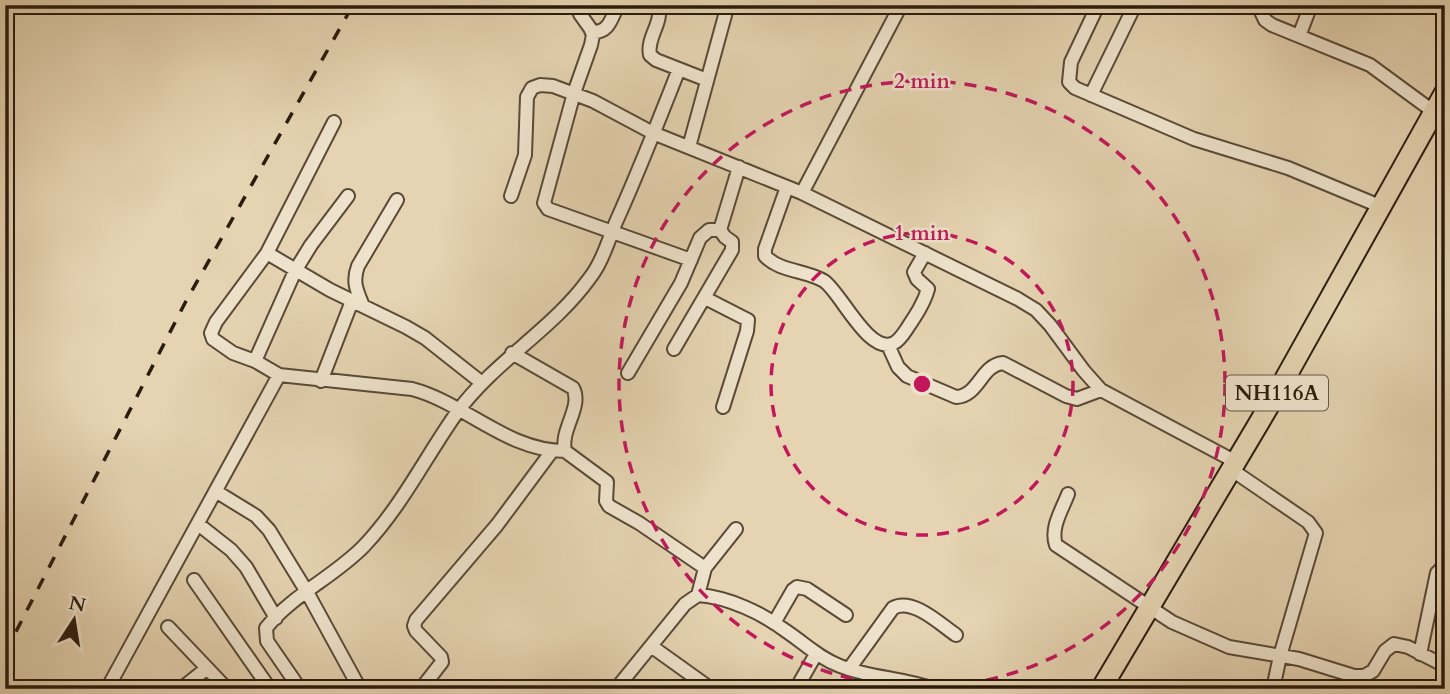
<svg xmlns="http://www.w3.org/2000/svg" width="1450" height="694" font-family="Cardo,serif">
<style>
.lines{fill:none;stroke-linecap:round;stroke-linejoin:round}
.minor-casing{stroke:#594a37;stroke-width:16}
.highway-casing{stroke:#2a1c0e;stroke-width:23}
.minor{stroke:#eee2cc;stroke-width:12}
.highway{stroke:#e5d3b1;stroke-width:19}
.rail{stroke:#2a1c0e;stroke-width:3.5;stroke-dasharray:12 12;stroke-linecap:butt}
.ring{fill:none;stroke:#c2185b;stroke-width:3.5;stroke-dasharray:12 9}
.labels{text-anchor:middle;stroke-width:5;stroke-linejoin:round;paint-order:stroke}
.shield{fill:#eee2cc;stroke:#655747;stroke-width:2}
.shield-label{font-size:21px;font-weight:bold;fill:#2a1c0e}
.centre{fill:#c2185b;stroke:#eee2cc;stroke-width:3.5}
.ring-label{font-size:21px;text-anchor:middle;font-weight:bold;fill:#c2185b;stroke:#eee2cc;stroke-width:5;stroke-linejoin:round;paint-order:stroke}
</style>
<rect width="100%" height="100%" fill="#e5d3b1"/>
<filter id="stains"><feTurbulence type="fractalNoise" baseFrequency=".00286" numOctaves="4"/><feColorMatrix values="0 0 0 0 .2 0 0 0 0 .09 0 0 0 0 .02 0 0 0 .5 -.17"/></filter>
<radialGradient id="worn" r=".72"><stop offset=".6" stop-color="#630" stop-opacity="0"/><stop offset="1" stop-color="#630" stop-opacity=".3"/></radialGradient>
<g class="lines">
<defs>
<path id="minor" d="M578,5l2,9 10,14 3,7 -2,10 -17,48 -30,110 4,6 143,51
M657,5c8,16 -11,32 -7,50l6,5 51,20
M1098,5l-27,57 -2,20 6,6 119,51 94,29 94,39
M1258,5l7,15 7,5 98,40 64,47
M592,32c17,1 19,-13 26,-27
M1299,36l12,-31
M1091,95l44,-90
M334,122l-67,131 -51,69 -5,11 2,6 20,14 22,8 24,14 133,14c53,14 95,62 153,62
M689,147l38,-139
M787,187l-22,62v7c15,16 41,14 59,25 16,10 45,75 70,62 6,-3 10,-10 14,-16 8,-12 16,-24 20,-38l-11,-10 -3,-7 11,-19
M802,193l99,-188
M511,196l14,-41 2,-58 5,-9 8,-3 13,1 40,15 60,32 149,60 216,106 18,11 14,15 34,46 17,19 135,72
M267,253l63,37 76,37 19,11 57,45
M705,298l43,22 -1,11 -24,76
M363,306c-6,-15 -11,-24 -5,-40l39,-66
M888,345l10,22 9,9 49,21c23,-1 25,-32 47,-34l63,33 11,3 24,-9
M674,349l58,-99v-8l-7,-5 -5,-7 19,-63
M512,353l61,35c10,19 -13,41 -8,63l42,31 -1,19 3,5 30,17 66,45
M255,361l40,-90 16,-26 37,-49
M628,373l53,-90 19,-45 9,-8h11
M321,381l31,-80
M1232,470l76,52 8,11 -36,123 -7,33
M217,492l39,24 13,14 38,62 53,97
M1068,494c-6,16 -18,34 -12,51l116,77 57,25 70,12 55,17h10l9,-5 12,-20 9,-7 14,3 37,19
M198,524l33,26 15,17 30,51
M194,580l76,109
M698,595c30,2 64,18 88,36 18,12 33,27 54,35 30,12 63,12 93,23
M774,623l19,-33 4,-3 10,2 39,26
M168,627l59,62
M651,646l60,43
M1420,654l17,-81 8,-8
M849,669l44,-61c19,-11 47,16 63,27
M107,689l172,-314
M181,689l25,-20
M300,689l-33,-48 -1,-13c26,-33 68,-51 98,-82 38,-40 62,-90 94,-135 38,-51 94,-81 131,-132 13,-16 19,-38 27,-57 23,-51 43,-102 63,-153
M320,689l7,-2 3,2
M421,689l21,-27 -1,-5 -25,-26 -2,-5 2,-6 81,-95 55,-74
M616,689l69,-85 13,-9 7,-27 31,-39
M796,689l20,-35"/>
<path id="highway" d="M1101,689l181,-305 163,-292"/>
</defs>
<use href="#minor" class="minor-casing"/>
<use href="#highway" class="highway-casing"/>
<use href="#minor" class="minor"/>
<use href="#highway" class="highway"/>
<path class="rail" d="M5,653l180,-350 168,-298"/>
</g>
<g class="ring">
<circle cx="922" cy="384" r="151"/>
<circle cx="922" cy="384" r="303"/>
</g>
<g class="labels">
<rect class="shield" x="1226" y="375.5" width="102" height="35" rx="5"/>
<g class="shield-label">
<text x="1277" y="400">NH116A</text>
</g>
</g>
<circle cx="922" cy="384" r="10" class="centre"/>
<g class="ring-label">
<text x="922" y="88">2 min</text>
<text x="922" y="240">1 min</text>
</g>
<rect width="1450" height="694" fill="none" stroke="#e5d3b1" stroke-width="28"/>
<rect x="7" y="7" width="1436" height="680" fill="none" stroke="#2a1c0e" stroke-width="3.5"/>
<rect x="14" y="14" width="1422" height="666" fill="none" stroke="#2a1c0e" stroke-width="2"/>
<g transform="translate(74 620) rotate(12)" stroke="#eee2cc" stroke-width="5" paint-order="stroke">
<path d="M0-5L12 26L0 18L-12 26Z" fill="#2a1c0e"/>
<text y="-10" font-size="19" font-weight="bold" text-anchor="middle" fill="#2a1c0e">N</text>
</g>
<rect width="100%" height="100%" filter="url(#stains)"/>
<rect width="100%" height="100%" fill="url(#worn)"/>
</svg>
